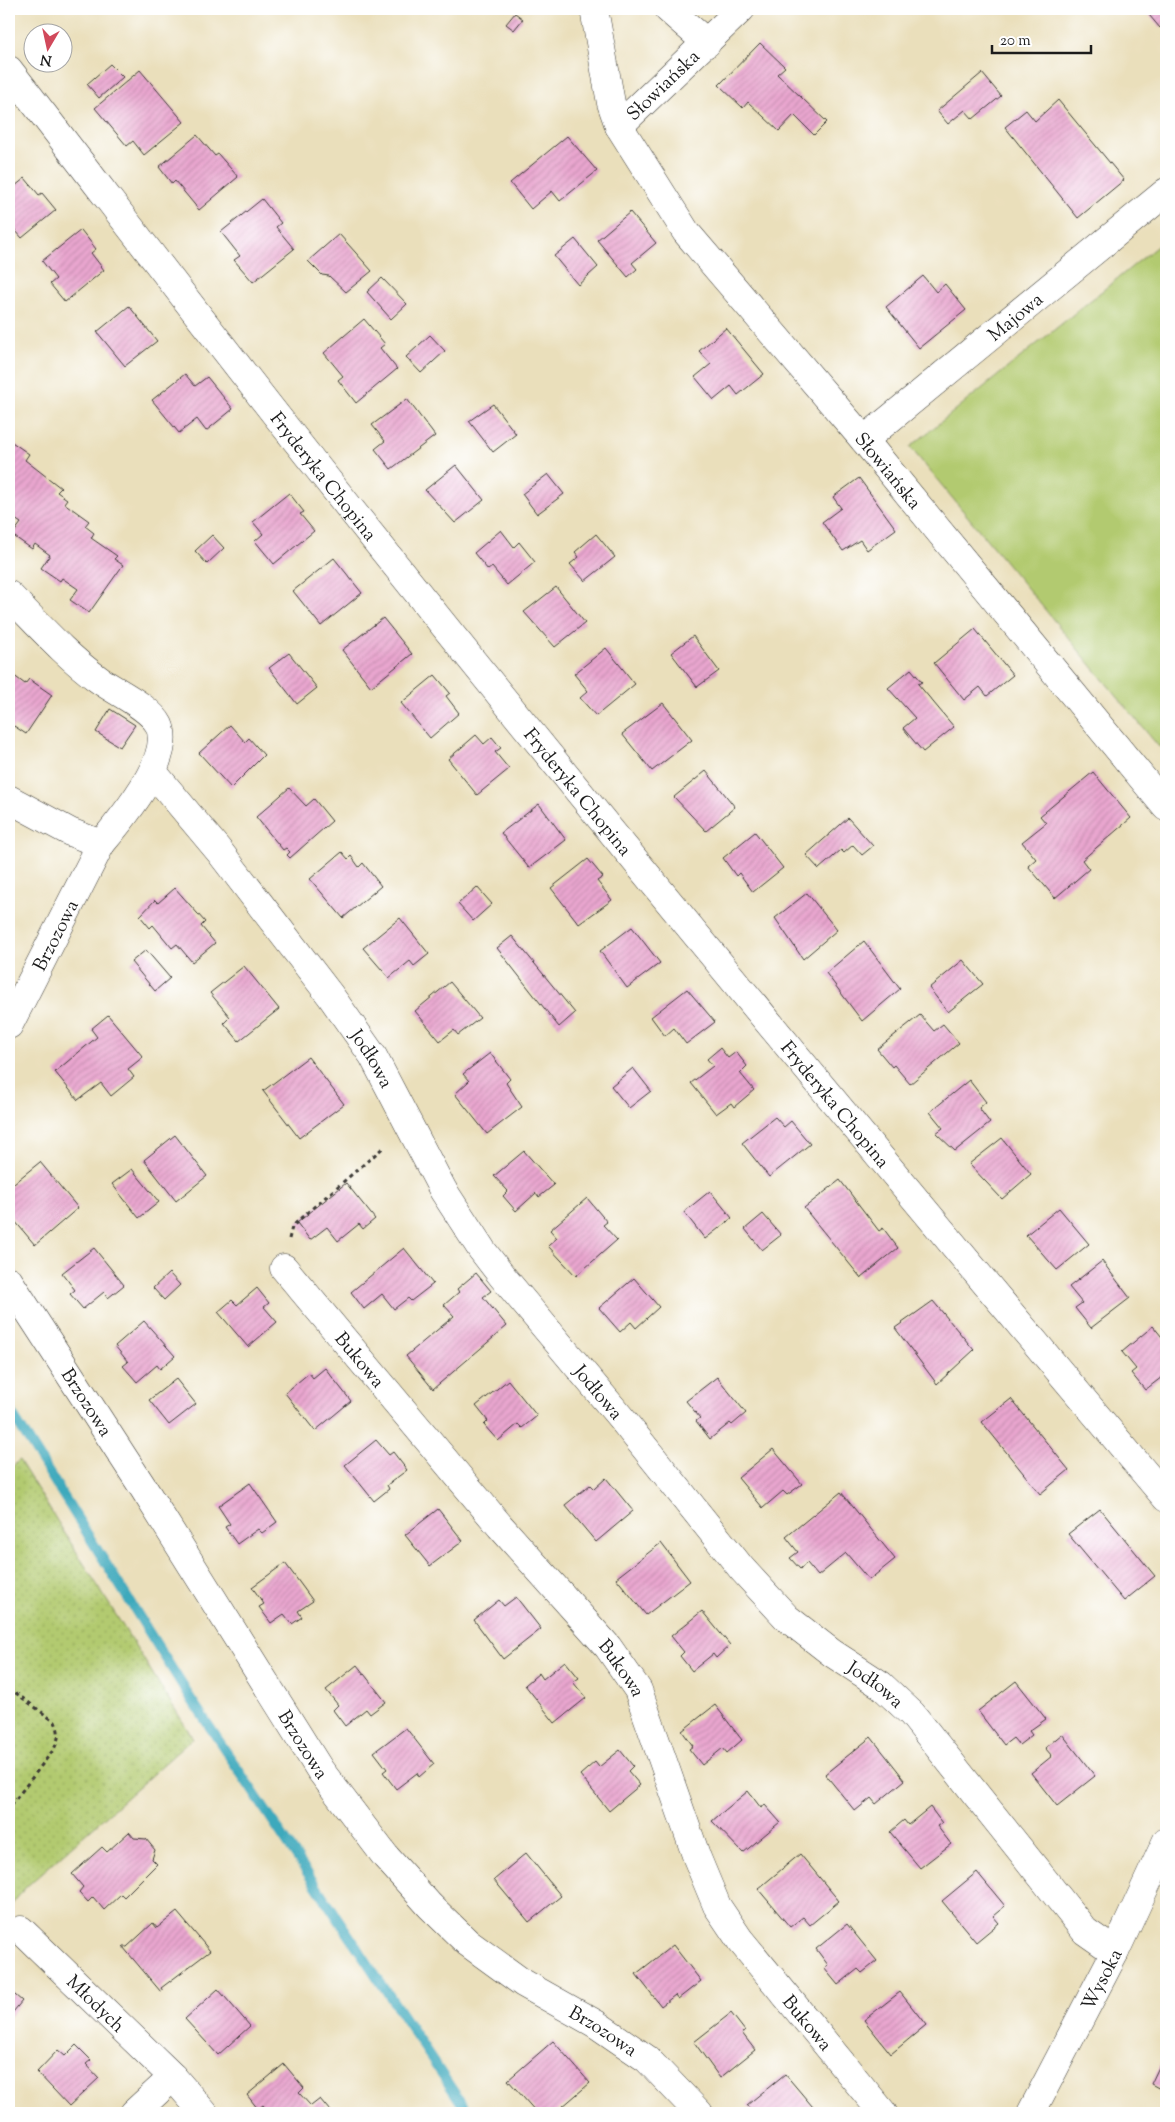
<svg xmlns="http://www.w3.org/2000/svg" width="1175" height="2122" font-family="'Sorts Mill Goudy',serif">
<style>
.park{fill:url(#park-dots);stroke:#677346}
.garden{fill:#b2ca70;stroke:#677346}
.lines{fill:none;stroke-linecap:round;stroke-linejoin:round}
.stream{stroke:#3da9bc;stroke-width:10}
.building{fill:url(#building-hatch)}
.minor-casing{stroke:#3b3934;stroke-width:29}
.path{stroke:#3b3934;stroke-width:3;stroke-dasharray:4 4;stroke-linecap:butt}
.minor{stroke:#fff;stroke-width:28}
.labels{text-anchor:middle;stroke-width:5;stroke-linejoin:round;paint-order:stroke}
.street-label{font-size:19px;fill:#1c1c1c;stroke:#fff}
</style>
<defs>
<pattern id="park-dots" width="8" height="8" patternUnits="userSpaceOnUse" patternTransform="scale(1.25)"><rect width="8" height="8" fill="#b2ca70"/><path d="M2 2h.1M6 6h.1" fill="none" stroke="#98ad60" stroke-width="1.8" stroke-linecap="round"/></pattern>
<pattern id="building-hatch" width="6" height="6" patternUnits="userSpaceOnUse" patternTransform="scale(1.25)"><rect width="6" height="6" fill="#e9a6cf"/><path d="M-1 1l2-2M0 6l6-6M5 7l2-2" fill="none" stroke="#c78eb1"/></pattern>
</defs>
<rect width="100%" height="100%" fill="#fff"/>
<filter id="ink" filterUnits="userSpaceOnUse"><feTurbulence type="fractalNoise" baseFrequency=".02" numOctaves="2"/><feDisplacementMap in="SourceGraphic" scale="10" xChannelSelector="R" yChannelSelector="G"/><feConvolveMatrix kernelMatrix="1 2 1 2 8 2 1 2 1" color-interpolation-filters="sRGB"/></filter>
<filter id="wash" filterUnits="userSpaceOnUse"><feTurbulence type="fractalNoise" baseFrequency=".0096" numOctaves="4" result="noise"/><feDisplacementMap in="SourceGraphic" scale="20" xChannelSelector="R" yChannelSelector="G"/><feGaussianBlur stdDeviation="1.12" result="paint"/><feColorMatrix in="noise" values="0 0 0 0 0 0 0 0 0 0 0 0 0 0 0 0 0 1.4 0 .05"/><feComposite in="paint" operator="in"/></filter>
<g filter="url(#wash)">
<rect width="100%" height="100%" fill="#eadfbb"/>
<path class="park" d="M19,1460l174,278 -167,149 -17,21v-438z"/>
<path class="garden" d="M1166,239v503l-7,5 -249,-300z"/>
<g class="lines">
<path class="stream" d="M9,1409l182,290 277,414"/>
</g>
<g id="blocks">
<path class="building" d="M1144,9h22v14l-6,5z
M515,13l8,6 -9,11 -8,-6z
M760,43l25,24 -8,7 50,48 -13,13 -20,-20 -15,16 -31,-29 -5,6 -24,-23z
M110,64l13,13 -24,21 -12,-14z
M140,70l44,52 -40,33 -11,-14 -6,5 -32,-38z
M982,73l19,23 -28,23 -8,-9 -17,14 -11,-13z
M1058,100l66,80 -46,38 -73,-91 21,-17 9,11z
M197,135l18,21 3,-2 20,23 -39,33 -24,-29 -3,3 -13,-17z
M567,136l30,35 -37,30 -8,-10 -21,18 -21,-26z
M25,178l14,17 3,-2 14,17 -34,28 -13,-15v-32z
M262,199l19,24 -5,4 18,22 -41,33 -19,-22 6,-4 -19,-24z
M630,212l26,31 -24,20 5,6 -9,8 -31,-37z
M81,230l15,19 -5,4 13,17 -39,32 -15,-18 6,-5 -14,-18z
M339,234l33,37 -26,21 -17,-16 -7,-1 -14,-14z
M575,239l23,28 -20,18 -24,-29z
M923,276l13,16 9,-8 21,26 -47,38 -33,-41z
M382,278l25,26 -16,15 -24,-27z
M129,306l28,35 -32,25 -28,-34z
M364,319l21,25 -5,4 17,21 -41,34 -18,-23 5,-4 -19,-23z
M726,328l38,46 -26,21 -7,-9 -17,14 -19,-23 16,-13 -12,-13z
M430,335l15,16 -24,22 -15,-16z
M185,374l10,12 12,-9 26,32 -27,22 -9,-12 -18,14 -27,-33z
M407,399l28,37 -44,33 -16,-20 10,-8 -13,-16z
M493,404l23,30 -23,18 -24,-31z
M9,440l20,14 -4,6 36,28 -4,4 10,7 -3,4 25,18 -4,5 9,7 -3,5 26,18 -3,3 9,6 -34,48 -19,-13 8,-11 -16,-11 -2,3 -19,-13 9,-13 -15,-11 -3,5 -20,-14 9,-12 -12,-8z
M456,465l28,35 -29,23 -30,-33z
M548,474l16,20 -27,20 -15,-20z
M859,478l37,51 -29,21 -7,-10 -17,11 -21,-29 19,-14 -8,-11z
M289,493l15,19 -4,2 14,17 -40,33 -19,-23 8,-7 -10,-12z
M501,530l13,17 5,-5 16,20 -28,23 -15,-18 -4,3 -14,-17z
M596,534l19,23 -30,24 -15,-17 9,-7 -4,-5z
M212,535l12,13 -17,16 -12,-13z
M334,558l28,35 -41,33 -28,-35z
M556,587l29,36 -30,24 -31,-35z
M383,618l29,36 -41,33 -29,-37z
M975,629l38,46 -26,21 -7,-9 -16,13 -30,-37z
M693,636l26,35 -22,16 -26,-34z
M606,648l29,36 -39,32 -16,-18 8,-7 -14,-17z
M289,653l28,35 -20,16 -28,-36z
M911,669l11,13 -4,2 36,43 -31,25 -20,-24 12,-10 -27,-30z
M9,672l16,12 4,-5 23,16 -26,39 -12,-8 -5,7z
M435,675l15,18 -4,3 13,17 -29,25 -29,-35z
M663,703l29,37 -40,31 -30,-37z
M110,709l25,16 -15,22 -24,-15z
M230,725l15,17 4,-4 15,17 -33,33 -32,-35z
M476,735l8,9 8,-7 9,11 -6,4 14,17 -32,26 -29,-36z
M706,771l29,36 -29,24 -32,-34z
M1093,772l38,46 -49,42 7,9 -34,29 -27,-32 8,-7 -14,-17 24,-19 -6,-7z
M289,788l17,18 8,-7 18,22 -42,37 -3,-3 3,-3 -4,-4 -3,2 -27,-33z
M539,804l27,36 -37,28 -28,-35z
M848,818l25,28 -11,9 -9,-10 -9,8 -3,-3 -22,19 -13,-14z
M755,832l28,36 -30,24 -14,-19 -3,3 -13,-18z
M342,852l6,7 3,-3 8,11 4,-4 18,23 -38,32 -33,-39z
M588,859l15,18 -6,4 15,19 -33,24 -28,-36z
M477,887l15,17 -19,17 -15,-17z
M175,888l30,34 -4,4 14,17 -23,19 -15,-18 -5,4 -19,-23 -3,3 -10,-12 15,-16 3,3z
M807,893l30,37 -34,29 -28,-41z
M400,918l29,36 -15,12 -4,-5 -21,17 -26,-30z
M632,927l28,36 -33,25 -27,-37z
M512,936l63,77 -16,14 -62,-79z
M864,941l36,48 -38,32 -36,-48z
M146,950l24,28 -15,13 -24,-29z
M963,960l20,24 -35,28 -19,-24z
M244,966l35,43 -40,32 -15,-18 6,-6 -20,-24z
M450,982l30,36 -22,17 -4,-5 -14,11 -25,-30z
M687,989l28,33 -29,22 -12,-16 -9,8 -14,-19z
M108,1015l35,42 -15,12 6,8 -23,19 -10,-13 -23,17 -23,-28 42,-35 -6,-8z
M920,1015l14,16 9,-7 16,19 -49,41 -16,-19 -2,2 -15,-18z
M720,1048l8,10 8,-6 11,14 -7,7 14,17 -20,17 -3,-4 -15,11 -25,-31 22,-17 -6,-7z
M490,1053l20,26 -4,4 16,24 -35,27 -32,-40 14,-13 -6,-7z
M308,1057l36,47 -45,34 -36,-47z
M633,1068l18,23 -22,17 -18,-22z
M969,1080l17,22 -7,6 11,15 -35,28 -19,-18 7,-5 -13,-16z
M775,1117l9,10 7,-6 19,23 -41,33 -27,-34z
M175,1135l32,41 -31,25 -32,-41z
M1002,1138l29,36 -29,25 -33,-35z
M524,1151l30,34 -15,12 -3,-4 -20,18 -13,-15 5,-5 -14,-15z
M40,1162l38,46 -43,37 -26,-31v-27z
M132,1169l27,33 -20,16 -27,-34z
M840,1180l39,51 4,-3 15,20 -37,30 -57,-70z
M346,1183l29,36 -12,10 -4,-5 -21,17 -11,-14 -17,13 -13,-17z
M710,1191l22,27 -27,21 -21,-27z
M587,1198l20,24 -4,3 14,15 -41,36 -28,-30 9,-8 -7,-8z
M1059,1208l30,36 -32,26 -31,-35z
M763,1214l18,21 -19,15 -17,-21z
M94,1248l30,37 -16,13 -4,-6 -21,17 -13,-15 5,-4 -13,-17z
M404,1248l29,36 -22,17 -3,-3 -14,11 -12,-15 -18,15 -13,-17z
M1102,1261l28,37 -39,30 -16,-20 7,-5 -13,-16z
M169,1273l11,12 -16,15 -11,-12z
M476,1273l15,18 -8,6 24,29 -74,63 -27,-33 48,-40 -10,-11 15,-13 -2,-3z
M634,1278l25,29 -23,21 -5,-6 -11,10 -21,-24z
M257,1288l12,15 -5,4 13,15 -29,25 -30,-35 14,-12 5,5z
M933,1301l41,49 -37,34 -42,-56z
M144,1321l31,35 -15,13 -3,-4 -20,17 -14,-16 5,-4 -13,-16z
M1153,1326l13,16v32l-21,16 -14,-17 5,-4 -14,-17z
M325,1368l26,33 -36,30 -30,-38 24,-20 4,5z
M717,1377l29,36 -14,12 -2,-2 -20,16 -14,-18 4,-3 -14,-17z
M176,1379l20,25 -27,21 -20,-25z
M508,1380l29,36 -15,12 -4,-4 -20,17 -14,-16 4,-4 -12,-15z
M1011,1399l58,71 -29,24 -58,-72z
M376,1440l13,15 4,-3 14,18 -20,15 2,4 -15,12 -29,-36z
M773,1449l29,35 -15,11 -4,-4 -20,17 -25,-30z
M606,1478l27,33 -37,31 -31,-37 25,-20 4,4z
M250,1483l27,39 -15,11 -4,-4 -21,15 -12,-17 5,-3 -12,-18z
M841,1492l54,67 -26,21 -23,-27 -28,23 -11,-13 -7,6 -10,-11 8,-6 -12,-15z
M438,1509l25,32 -33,25 -25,-31z
M1100,1509l55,67 -31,25 -56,-67z
M661,1543l29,38 -44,34 -30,-37z
M285,1563l28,38 -15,10 4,6 -10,7 -8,-10 -13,9 -12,-16 5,-3 -12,-17z
M516,1597l25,32 -38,30 -29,-39 25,-20 5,6z
M702,1611l28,34 -14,13 -3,-4 -21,17 -12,-15 4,-4 -13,-16z
M565,1661l14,17 -6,4 13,16 -31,25 -30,-38 14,-12 4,6z
M357,1665l29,37 -16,12 -4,-5 -21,17 -12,-16 5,-5 -12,-15z
M1016,1681l30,38 -17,12 3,4 -13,10 -6,-7 -9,7 -26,-34z
M715,1705l27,35 -15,13 -4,-5 -21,17 -13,-16 4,-3 -11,-15z
M406,1728l28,36 -15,13 -2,-4 -21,16 -13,-17 4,-3 -13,-17z
M1062,1734l33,42 -38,30 -26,-33 21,-17 -7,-8z
M871,1737l34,43 -29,24 -5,-6 -16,13 -30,-37z
M620,1750l13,16 -5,5 12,14 -31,26 -29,-36 15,-13 4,5z
M748,1791l13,17 4,-3 15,17 -37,31 -31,-32z
M930,1807l12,16 -5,3 14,18 -31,24 -30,-36 14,-12 4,5z
M129,1832l5,6 12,1 9,11 -3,9 5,5 -33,33 -3,-3 -17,16 -11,-13 -5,5 -9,-10 4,-5 -11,-13 30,-27 5,5z
M526,1853l35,43 -32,26 -35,-42z
M800,1854l39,47 -29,24 -7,-8 -13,10 -32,-38z
M977,1872l28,34 -12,10 6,7 -23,19 -34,-41z
M177,1912l33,39 -49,37 2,3 -2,1 -38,-45h4l26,-24 4,5z
M847,1924l30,37 -15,12 -4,-4 -20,16 -14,-17 4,-3 -12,-16z
M673,1945l28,36 -23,18 -3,-4 -14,11 -25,-32z
M218,1989l32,37 -32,29 -33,-36z
M9,1990l13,11 -13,16z
M900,1992l26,33 -35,29 -27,-34z
M731,2013l14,18 -3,2 13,17 -35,28 -26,-36z
M553,2041l37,42 -35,30h-18l-29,-33z
M76,2045l15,15 -5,4 13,14 -30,28 -32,-34 21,-22 7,6z
M1166,2052v40l-15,-8z
M284,2064l20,24 -5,5 12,13 9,-7 10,12 -3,2h-57l-7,-8 -5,4 -11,-14z
M785,2074l33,39h-64l-7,-8z"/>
</g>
</g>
<g filter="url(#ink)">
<use href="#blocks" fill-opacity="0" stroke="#3b3934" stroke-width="1"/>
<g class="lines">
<defs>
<g id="minor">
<path id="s1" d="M594,9l17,94 8,23 67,106 178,208 302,367"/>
<path d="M668,9l39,34"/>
<path id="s2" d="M9,70c104,134 206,269 312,402 276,347 559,687 845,1026"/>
<path id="s3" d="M619,126l122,-117"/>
<path id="s4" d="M864,440l302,-248"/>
<path d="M9,595c28,28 56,60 89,84 16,12 52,28 61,46 15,33 -38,95 -58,119l-31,-12 -61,-33"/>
<path id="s5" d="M153,772l66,79 111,144 43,61 70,134 39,60 20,26 119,142 121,151 45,49 45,35 49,32 31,29 173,217 30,21"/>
<path id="s6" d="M9,1025l92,-181"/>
<path id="s7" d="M284,1268l216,258 108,121 30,43 59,168 20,48 23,34 143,173"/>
<path id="s8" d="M9,1281l135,208 176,281 66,87 44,49 38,37 55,40 73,41 51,35 52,54"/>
<path id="s9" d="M21,1930l152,147 -39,36"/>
<path d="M173,2077l31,36"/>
<path id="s10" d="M1031,2113l84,-161 51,-110"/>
</g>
</defs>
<use href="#minor" class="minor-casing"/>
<path class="path" d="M289,1239l3,-12 9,-9 84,-72
M9,1688l46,34c5,10 4,17 -1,27l-45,59"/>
<use href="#minor" class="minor"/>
</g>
</g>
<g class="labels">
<g class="street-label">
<text dy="7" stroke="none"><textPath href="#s3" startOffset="60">Słowiańska</textPath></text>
<text dy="7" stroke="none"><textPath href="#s4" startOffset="195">Majowa</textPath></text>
<text dy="7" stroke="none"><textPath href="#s1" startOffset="558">Słowiańska</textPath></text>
<text dy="7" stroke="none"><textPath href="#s2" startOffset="514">Fryderyka Chopina</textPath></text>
<text dy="7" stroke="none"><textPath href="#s2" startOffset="919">Fryderyka Chopina</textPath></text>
<text dy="7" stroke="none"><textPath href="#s6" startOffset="101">Brzozowa</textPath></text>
<text dy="7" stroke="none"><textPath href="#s5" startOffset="361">Jodłowa</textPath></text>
<text dy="7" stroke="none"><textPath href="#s2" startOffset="1324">Fryderyka Chopina</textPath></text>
<text dy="7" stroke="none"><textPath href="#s7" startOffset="119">Bukowa</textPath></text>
<text dy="7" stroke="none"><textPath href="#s5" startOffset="766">Jodłowa</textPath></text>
<text dy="7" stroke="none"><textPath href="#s8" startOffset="144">Brzozowa</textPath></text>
<text dy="7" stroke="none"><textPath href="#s7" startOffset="524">Bukowa</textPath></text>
<text dy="7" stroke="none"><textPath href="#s5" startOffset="1171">Jodłowa</textPath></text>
<text dy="7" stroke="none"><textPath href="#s8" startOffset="549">Brzozowa</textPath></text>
<text dy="7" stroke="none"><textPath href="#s10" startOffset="151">Wysoka</textPath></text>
<text dy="7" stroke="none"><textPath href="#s9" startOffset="105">Młodych</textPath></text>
<text dy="7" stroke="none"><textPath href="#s7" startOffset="929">Bukowa</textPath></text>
<text dy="7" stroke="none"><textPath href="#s8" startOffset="969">Brzozowa</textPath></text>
</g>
</g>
<rect width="1175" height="2122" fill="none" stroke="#fff" stroke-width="30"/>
<g transform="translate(48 48) rotate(189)"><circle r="24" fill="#ffffff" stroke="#a4a4a4"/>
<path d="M0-4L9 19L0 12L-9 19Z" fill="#d1495b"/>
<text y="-8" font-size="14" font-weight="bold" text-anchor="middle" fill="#1c1c1c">N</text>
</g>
<path d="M992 45v8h99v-8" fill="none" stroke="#1c1c1c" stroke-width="2.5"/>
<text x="1000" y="45" font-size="15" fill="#1c1c1c" stroke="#ffffff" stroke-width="4" paint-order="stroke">20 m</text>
</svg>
